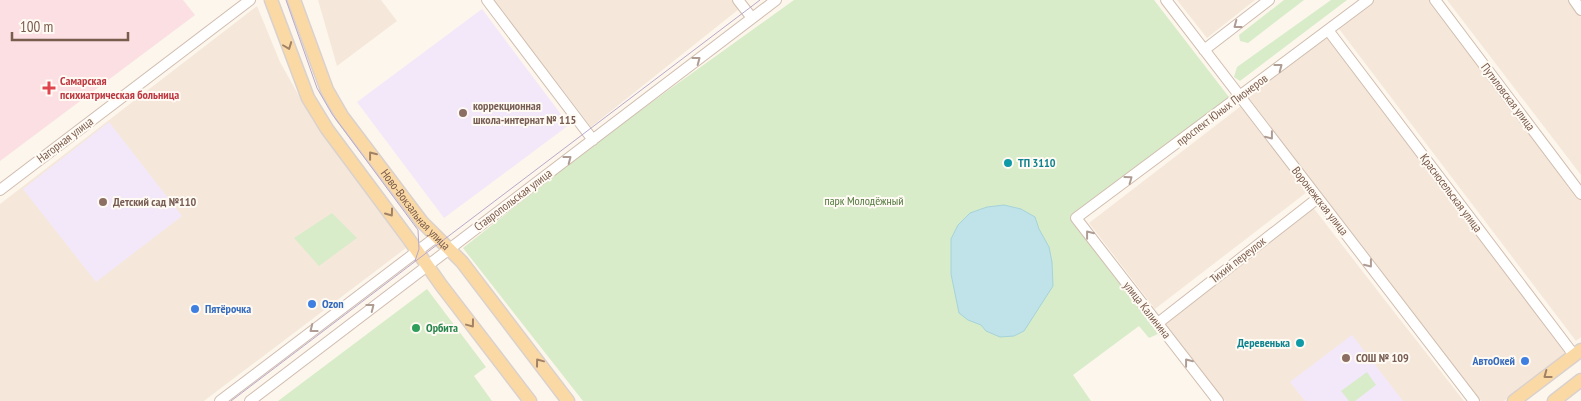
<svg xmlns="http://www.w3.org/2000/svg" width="1581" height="401" font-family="'PT Sans Narrow',sans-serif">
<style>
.residential{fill:#f5e8da}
.education{fill:#f3e8fa}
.medical{fill:#fbdfe3}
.green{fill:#d8ecc9}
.water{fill:#bfe3e8;stroke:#a5d3da}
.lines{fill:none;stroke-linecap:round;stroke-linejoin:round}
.minor-casing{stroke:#d1beb0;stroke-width:12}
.major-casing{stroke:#dad1cd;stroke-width:15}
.minor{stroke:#fff;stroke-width:10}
.major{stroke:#fbd9a5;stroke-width:12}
.tram{stroke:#b9a8c9;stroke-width:1}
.oneway{stroke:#af9d94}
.oneway2{stroke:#a18267}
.health-dot{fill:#e0444e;stroke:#fffaf3;stroke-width:2}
.education-dot{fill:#8d6e63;stroke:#fffaf3;stroke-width:2}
.culture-dot{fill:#0f9aa8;stroke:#fffaf3;stroke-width:2}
.shop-dot{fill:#3f7fe0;stroke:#fffaf3;stroke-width:2}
.leisure-dot{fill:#2e9e5b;stroke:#fffaf3;stroke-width:2}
.labels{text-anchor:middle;stroke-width:4;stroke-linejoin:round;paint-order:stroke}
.health-label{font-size:12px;font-weight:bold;fill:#be3a42;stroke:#fffaf3;text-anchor:start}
.street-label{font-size:12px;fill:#7a5c4d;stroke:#fffaf3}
.education-label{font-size:12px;font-weight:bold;fill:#785e54;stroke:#fffaf3;text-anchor:start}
.culture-label{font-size:12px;font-weight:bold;fill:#0d838f;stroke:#fffaf3;text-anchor:start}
.park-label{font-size:12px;fill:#537a41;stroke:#fffaf3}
.shop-label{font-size:12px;font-weight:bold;fill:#366cbe;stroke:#fffaf3;text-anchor:start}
.leisure-label{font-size:12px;font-weight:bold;fill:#27864d;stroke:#fffaf3;text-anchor:start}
</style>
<rect width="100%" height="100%" fill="#fdf6ec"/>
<path class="residential" d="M318,0h63l16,21 -60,45z
M494,0h239l6,9 -148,118z
M1177,0h78l-48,38z
M1361,0h70l150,197v140l-5,4 -243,-320z
M1447,0h121l13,17v158z
M257,6l23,56 32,57 94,129 -202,153h-204v-197z
M1326,31l241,323 -63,47h-23l-237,-309z
M1241,106l66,86 -152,117 -66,-86z
M1312,206l72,93 80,102h-239l-62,-79z"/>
<path class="education" d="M482,9l87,116 -125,93 -87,-116z
M109,122l73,94 -86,66 -73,-93z
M1352,335l51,66h-98l-15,-19z"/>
<path class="medical" d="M0,0h183l12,15 -195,146z"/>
<path class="green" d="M794,0h360l78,101 -162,116 88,117 -9,4 -10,-12 -66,49 18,26h-508l-120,-153 136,-108z
M1284,0h20l-56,43 -8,-2 -1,-6z
M1331,0h16l-107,81 -6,-4 3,-10z
M332,213l25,25 -38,28 -25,-28z
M427,289l59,78 -12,9 18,25h-214z
M1367,372l9,13 -21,16h-6l-8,-10z"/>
<path class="water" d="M1004,205l17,4 14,8 4,12 10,18 3,15 1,24 -29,45 -10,5 -14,1 -14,-6 -5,-6 -13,-5 -9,-7 -8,-39v-35l7,-14 12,-12 17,-6z"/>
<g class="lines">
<defs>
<path id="minor" d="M487,0l106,140
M738,0l14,18
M1166,0l308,401
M1435,0l146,194
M1574,0l7,10
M1328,30l246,325
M1204,50l65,-50
M0,190l250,-190
M1158,323l160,-125
M220,401l216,-164
M250,401l526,-401
M1218,401l-142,-183 292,-218"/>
<g id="major">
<path d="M271,0l37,98 19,31 81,109 33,47 89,116"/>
<path id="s1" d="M294,0l33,90 15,26 80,106 40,40 106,139"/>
<path d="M1514,401l67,-51"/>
<path d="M1554,401l27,-21"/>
</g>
</defs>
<use href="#minor" class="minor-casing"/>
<use href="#major" class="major-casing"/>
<use href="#minor" class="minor"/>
<use href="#major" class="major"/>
<path class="tram" d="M286,0l31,88 15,26 86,116 1,19 -4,12
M231,401l529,-401"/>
</g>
<defs><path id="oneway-chevron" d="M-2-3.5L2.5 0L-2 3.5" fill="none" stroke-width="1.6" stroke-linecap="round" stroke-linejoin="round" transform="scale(1.25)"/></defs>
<g class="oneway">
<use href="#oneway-chevron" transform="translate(1237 25) rotate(143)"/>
<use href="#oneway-chevron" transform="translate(697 60) rotate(-37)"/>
<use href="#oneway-chevron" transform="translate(1279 67) rotate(-37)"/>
<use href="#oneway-chevron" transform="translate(1270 136) rotate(52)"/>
<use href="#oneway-chevron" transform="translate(568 159) rotate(-37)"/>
<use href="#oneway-chevron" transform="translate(1129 179) rotate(-36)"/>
<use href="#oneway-chevron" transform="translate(1089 234) rotate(-128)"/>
<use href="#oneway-chevron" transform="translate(1369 264) rotate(52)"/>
<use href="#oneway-chevron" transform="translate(371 307) rotate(-38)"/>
<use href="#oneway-chevron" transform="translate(313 329) rotate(142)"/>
<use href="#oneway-chevron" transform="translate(1188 362) rotate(-128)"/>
</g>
<g class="oneway2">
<use href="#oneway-chevron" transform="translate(288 46) rotate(69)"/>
<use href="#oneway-chevron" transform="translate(372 155) rotate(-128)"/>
<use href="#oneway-chevron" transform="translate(390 213) rotate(54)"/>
<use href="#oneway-chevron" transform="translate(471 324) rotate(53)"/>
<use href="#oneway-chevron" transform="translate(539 362) rotate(-127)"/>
<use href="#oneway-chevron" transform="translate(1547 375) rotate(143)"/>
</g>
<path class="health-dot" d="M46.5 80.5h5v5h5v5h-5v5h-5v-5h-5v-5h5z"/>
<g class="education-dot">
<circle cx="463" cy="113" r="5"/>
<circle cx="103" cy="202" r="5"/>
<circle cx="1346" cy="358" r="5"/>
</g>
<g class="culture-dot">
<circle cx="1008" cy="163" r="5"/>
<circle cx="1300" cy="343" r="5"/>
</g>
<g class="shop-dot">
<circle cx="312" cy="304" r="5"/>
<circle cx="195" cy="309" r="5"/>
<circle cx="1525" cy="361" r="5"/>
</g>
<circle class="leisure-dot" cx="416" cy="328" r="5"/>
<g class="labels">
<g class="health-label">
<text x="60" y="85">Самарская<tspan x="60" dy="14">психиатрическая больница</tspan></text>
</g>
<g class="street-label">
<text transform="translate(1508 97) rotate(53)" y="4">Путиловская улица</text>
<text transform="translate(1222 110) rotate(-37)" y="4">проспект Юных Пионеров</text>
<text transform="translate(65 140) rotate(-37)" y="4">Нагорная улица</text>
<text transform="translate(1451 193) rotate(53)" y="4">Красносельская улица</text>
<text transform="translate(513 200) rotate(-37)" y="4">Ставропольская улица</text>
<text transform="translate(1320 201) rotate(52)" y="4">Воронежская улица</text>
<text dy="4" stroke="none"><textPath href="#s1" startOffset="245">Ново-Вокзальная улица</textPath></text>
<text transform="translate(1238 260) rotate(-38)" y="4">Тихий переулок</text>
<text transform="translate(1147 310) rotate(52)" y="4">улица Калинина</text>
</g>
<g class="education-label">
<text x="473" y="110">коррекционная<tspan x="473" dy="14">школа-интернат № 115</tspan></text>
<text x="113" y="206">Детский сад №110</text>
<text x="1356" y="362">СОШ № 109</text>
</g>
<g class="culture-label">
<text x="1018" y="167">ТП 3110</text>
<text x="1290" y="347" text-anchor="end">Деревенька</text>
</g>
<g class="park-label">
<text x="864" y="205">парк Молодёжный</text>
</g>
<g class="shop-label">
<text x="322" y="308">Ozon</text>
<text x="205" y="313">Пятёрочка</text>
<text x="1515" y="365" text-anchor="end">АвтоОкей</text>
</g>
<g class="leisure-label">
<text x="426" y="332">Орбита</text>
</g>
</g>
<path d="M12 32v8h116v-8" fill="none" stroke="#7a5c4d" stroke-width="2.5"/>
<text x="20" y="32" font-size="15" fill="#7a5c4d" stroke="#fffaf3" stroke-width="4" paint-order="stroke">100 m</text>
</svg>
